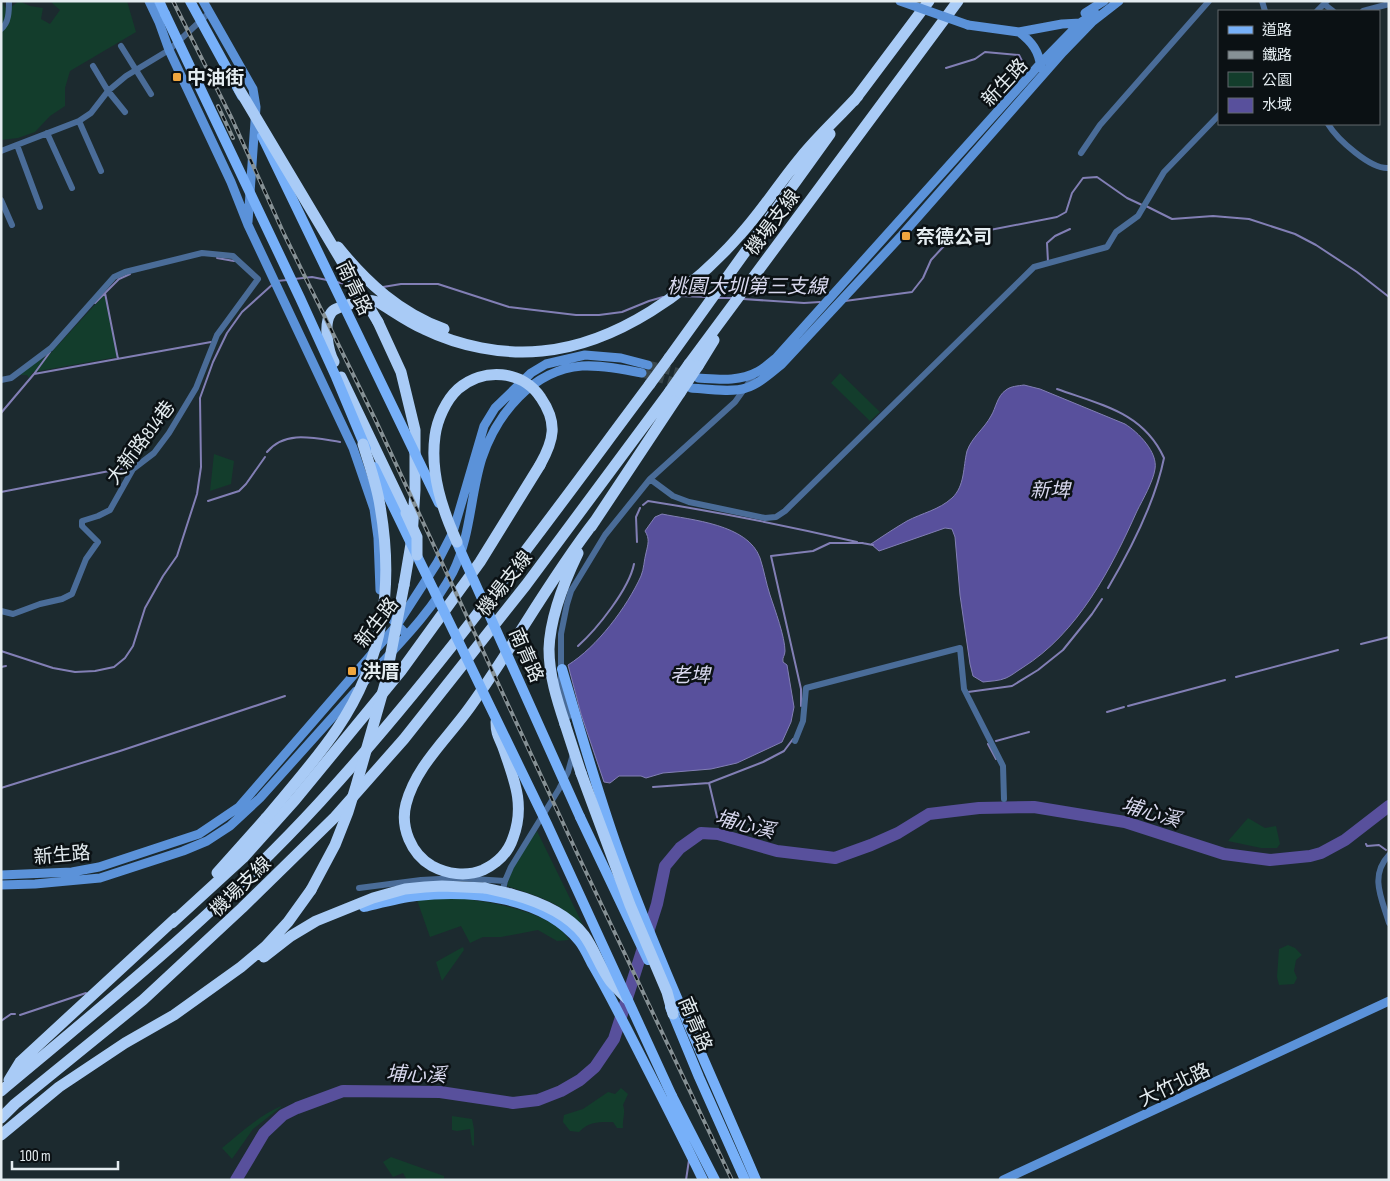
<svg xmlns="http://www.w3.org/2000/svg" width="1390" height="1181" font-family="'Sofia Sans Condensed','Noto Sans TC',sans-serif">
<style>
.green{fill:#133d2c}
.water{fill:#58509c;stroke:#827fb5}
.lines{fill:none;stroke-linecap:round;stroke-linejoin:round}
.stream{stroke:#827fb5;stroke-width:2}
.river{stroke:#58509c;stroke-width:12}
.secondary-tunnel{stroke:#3a474c;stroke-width:9;stroke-dasharray:9 4.5;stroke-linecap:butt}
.street{stroke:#4a6c98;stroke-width:6}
.secondary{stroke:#5b92d9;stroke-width:9}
.primary{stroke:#77b0f9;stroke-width:10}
.highway{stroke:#a9cbf6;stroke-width:11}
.rail-casing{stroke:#869195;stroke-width:4}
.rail{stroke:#0b1114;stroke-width:2;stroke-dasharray:5.5;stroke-linecap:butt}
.secondary-bridge{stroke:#5b92d9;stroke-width:9}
.primary-bridge{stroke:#77b0f9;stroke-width:10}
.highway-bridge{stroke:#a9cbf6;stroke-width:11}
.poi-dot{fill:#f0a63e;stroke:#0b1114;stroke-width:2}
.labels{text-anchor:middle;stroke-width:5;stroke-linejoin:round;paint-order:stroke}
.poi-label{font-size:19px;font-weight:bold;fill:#e4ecf0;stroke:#0b1114;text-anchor:start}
.street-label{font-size:19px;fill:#e4ecf0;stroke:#0b1114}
.water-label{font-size:20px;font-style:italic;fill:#d8d8ee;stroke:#0b1114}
</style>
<rect width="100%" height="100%" fill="#1c2a2f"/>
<path class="green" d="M1,1l6,9 12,-9 11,5 13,2 -2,11 9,5 10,-14 -7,-6 -2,-3h76l9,31 -66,39 -5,17v18l-15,10 -15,16 -17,6 -17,2z
M103,296h2l12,61 -84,15 -4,6 -2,-3h-7l11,-9 19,-12z
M840,373l40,39 -10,9 -39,-38z
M214,454l20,7 -3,23 -21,7z
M1248,818l17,10 11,-2 4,18 -3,4h-16l-33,-7z
M537,831l46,94c-10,-3 -16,-14 -25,-19 -16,-9 -33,-14 -51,-20 5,-21 17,-37 30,-55z
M445,897c32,2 108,13 124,43l-12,1 -19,-11 -37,7h-18l-13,6 -9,-17 -31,11 -13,-37z
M1288,945l7,3 7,7 -6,5 -2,11 3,7 -3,6 -15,1 -2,-8 2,-28z
M463,947l1,3 -22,31 -6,-19z
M621,1088l7,6 -5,11c3,8 -1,14 0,23h-6l-4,-6c-13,0 -24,-1 -34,10l-9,-1 -7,-9 1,-7 19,-6 25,-17 7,2z
M281,1106v1l-28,22 -21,30 -10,-11c18,-15 37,-32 59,-42z
M452,1116l20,3 2,10v17l-2,-1 -2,-16 -13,2 -5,-1z
M391,1157l53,19v4h-37l-4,-7 -10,4 -10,-15z"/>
<path class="water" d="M1024,385l16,4 85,35c13,8 33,28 30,45 -2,13 -12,30 -18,42 -26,58 -59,122 -115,157 -5,3 -11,8 -16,10 -7,3 -15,3 -23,4l-10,-6 -3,-12 -10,-69 -5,-58 -3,-8 -7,-1 -66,23 -8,-7c12,-8 24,-16 36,-23 15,-8 32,-11 45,-23 13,-12 11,-31 15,-47 5,-14 17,-22 24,-35 5,-8 6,-20 15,-26 5,-4 12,-4 18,-5z
M662,514c29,6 86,10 98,44 4,12 6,25 10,37 5,15 15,42 15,56 0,5 -3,6 -2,11l4,3 7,42 -3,15 -9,20 -45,21 -26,6 -48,4 -17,5 -5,-2h-22l-9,7 -6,-1 -23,-68 -13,-49c29,-18 59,-58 73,-89 3,-7 3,-16 5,-23 2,-9 4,-14 -1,-22l10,-14z"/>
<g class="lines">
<path class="stream" d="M946,68l29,-9 10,-7 34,3 3,6 -4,10
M1146,206l26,13 41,-3 36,3 46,15 21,11 41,27 32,25
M217,258l17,3
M1048,262l-1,-19 8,-7 15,-7
M294,279l18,-2 15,3
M277,281l10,-1
M336,282l15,3
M383,287l18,-3h37l71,23 67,8h23l23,-3 27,-11 14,-4
M105,293l13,66
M680,296l28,1
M718,298h15
M743,299l61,4 16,-1
M845,301l67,-9 11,-14 8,-18 12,-13 16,-11 98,-19 9,-5 6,-19 11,-15 14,-1 30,21 15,7
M95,303l24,-24 11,-5
M34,374l16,-22
M1057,389c44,16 86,23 107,69 -9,45 -33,91 -56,130
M1,413l33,-39 177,-32
M267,452c18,-22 47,-14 73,-10
M1,492l129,-25 5,-3
M208,501l31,-10 7,-7 19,-27
M643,505l5,-4c70,11 140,25 209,41
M637,542l-1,-25 4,-9
M862,543l11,2
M1361,644l28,-7
M578,646c19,-17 51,-57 56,-82
M1,651l52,17 22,4 20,-1 19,-4 11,-9 8,-12 12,-38 18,-32 14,-20 20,-62 4,-27 -1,-69 13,-36 14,-29 15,-21 31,-28
M1,667l5,-1
M1236,677l102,-27
M968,692l44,-6 26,-16 25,-20 29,-36 10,-15
M801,706v-17l-30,-133 42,-5 17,-8h33
M1128,706l97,-26
M1107,712l17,-5
M996,741l33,-9
M988,744l8,15
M653,787l56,-4
M1,788l119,-37 165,-55
M718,821l-9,-38 54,-21 21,-11 9,-12
M1366,844l1,2 12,-1 7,5
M20,1015l66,-22
M1,1021l10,-7h4
M686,1180l3,-20"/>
<path class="river" d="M236,1180l28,-47 19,-18 14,-7 46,-17 97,1 73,11 25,-3 23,-9 19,-11 15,-13 19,-28 43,-135 8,-38 15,-18 21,-15 17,1 59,17 58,7 36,-13 27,-12 31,-19 50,-6 55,-1 91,15 99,32 46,6 40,-4 11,-3 24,-13 44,-34"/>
<path class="secondary-tunnel" d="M648,365l40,10
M642,373l39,11"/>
<path class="street" d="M1262,1l3,10
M1324,4l9,7
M1317,11l10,-10
M1363,11l26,-7
M1,29c8,-6 8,-18 8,-28
M121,46l30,48
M93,66l15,25 17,21
M79,121l22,50
M1328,124c9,15 43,46 61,44
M47,133l25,55
M17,145l23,62
M1,151l78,-30 12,-8 17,-22 18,-15 43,-26 40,-37
M1081,153l19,-28 109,-124
M1,200l11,25
M1,380l10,-2 40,-30 63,-71 11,-5 77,-19 31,3 25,23 -41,56 -21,53 -27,45 -15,20 -21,16 -23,41 -12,6 -16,5v5l16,16 -12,17 -14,35 -10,5 -22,5 -27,10 -12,-3
M650,479l23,17 16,6 76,16 11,-1 9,-6 249,-244 73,-20 9,-15 22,-16 26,-44 55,-57
M568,717l-7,-31v-52l6,-30 4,-13 34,-56 45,-56 85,-77 20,-28
M795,741l8,-20 3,-33 154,-40 4,41 39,77 1,33
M1389,855c-20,21 -7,44 0,68
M359,888l62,-8 37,-2 47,3
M502,893l3,-12 6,-14 48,-78 9,-17 5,-18"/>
<path class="secondary" d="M149,1l10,21 10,28 62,132 17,43 105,223 21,61 4,29 2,52
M203,1l50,88 3,18 -8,115
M1085,13l19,-12
M968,25l51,7 43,-8 19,-1
M1019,32c13,10 20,19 22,36
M698,378c19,1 41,4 59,-6 6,-3 13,-9 19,-14l264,-294 40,-41 15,-10
M691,388c15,1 42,5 55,0 13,-4 25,-15 36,-24l120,-129 161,-183 29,-30 27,-21
M382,605l3,7 22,23
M365,681c30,-33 67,-69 88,-109 18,-36 17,-76 29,-114 15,-44 50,-88 100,-92 21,-1 41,3 60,7
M1,875l71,-3 27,-5 100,-33 40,-27 158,-182 40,-62 16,-31 31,-106 11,-18 36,-35 15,-9 39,-9 36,3 27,7
M1,885l34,-1 65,-6 83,-27 24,-10 23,-15 30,-28 96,-107
M1003,1180l386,-179"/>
<path class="primary" d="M159,1l6,13
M562,669c19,64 37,129 60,192 40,108 89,213 134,319
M580,817l68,143
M364,907c17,-4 35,-9 52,-11 54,-6 126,0 163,45 5,6 9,15 13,23 13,22 24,44 36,67 25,49 51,99 75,149
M670,1007l29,70 46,103
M672,1096l43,84"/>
<path class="highway" d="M854,101l75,-100
M338,247c29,36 62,66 106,82
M378,322l23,50 14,58v60l-3,48 -8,47
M669,358l161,-224
M334,362c-6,-11 -11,-38 -3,-49 3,-5 11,-6 17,-8 9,-5 20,-6 30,-3 15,9 30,20 46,27 35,17 78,26 118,22 75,-7 149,-60 198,-116 22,-24 40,-53 61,-78 17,-21 38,-40 57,-61
M689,364l269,-363
M698,366l16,-26
M341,377l65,136
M591,527l89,-134
M496,722c0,14 4,16 8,28 11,32 21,56 9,88 -5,15 -15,25 -30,32 -17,7 -36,4 -51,-4 -21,-12 -32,-39 -26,-62 10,-38 42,-66 64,-97 44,-61 79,-127 125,-186
M565,724c-8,-24 -16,-49 -16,-75 1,-31 16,-69 29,-96
M581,773l49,132 37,87 6,22
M217,873l49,-55
M511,894c26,7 56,19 73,41 11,15 16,33 27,47 5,6 11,11 16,17
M172,923l71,-65 52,-58 106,-129 79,-109 60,-97
M264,957l27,-21 25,-15 57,-23 32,-9 20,-2 17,-1 43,2
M9,1080l11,-18 156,-144
M1,1091c110,-92 222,-183 319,-289 120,-131 224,-276 330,-418
M1,1118l14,-14 128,-104 99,-92 93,-91 69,-78 122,-154 144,-194
M1,1135l58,-48 66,-44 49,-28 67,-48 25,-21 22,-24 23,-32"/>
<defs>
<path id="rail" d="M173,1l59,118 52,115 91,185 202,434 155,327
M218,106l15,32"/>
</defs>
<use href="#rail" class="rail-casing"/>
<use href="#rail" class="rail"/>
<path class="secondary-bridge" d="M900,1l68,24"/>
<path class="primary-bridge" d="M190,1l52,95
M165,14l135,284 36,79 30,72
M262,136l177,367
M374,467l173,357 125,272
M453,534l127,283"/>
<path class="highway-bridge" d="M239,89l139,233
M650,384l19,-26
M670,391l19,-27
M680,393l18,-27
M406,513l11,24v18
M457,542c-15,-33 -27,-69 -22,-106 2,-16 11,-36 23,-47 25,-22 65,-19 83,9 17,25 13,42 -1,67
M565,724l16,49
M266,818c24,-29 50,-58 71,-89 47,-69 57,-143 43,-223 -3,-21 -11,-42 -17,-62
M485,888l26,6
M311,890l24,-45 13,-33 8,-26 29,-102 19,-99"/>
</g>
<g class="poi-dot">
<rect x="172" y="72" width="10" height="10" rx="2.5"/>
<rect x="901" y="231" width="10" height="10" rx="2.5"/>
<rect x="347" y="666" width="10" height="10" rx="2.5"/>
</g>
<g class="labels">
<g class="poi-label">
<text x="187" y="84">中油街</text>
<text x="916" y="243">奈德公司</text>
<text x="362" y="678">洪厝</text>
</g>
<g class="street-label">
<text transform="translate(1004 82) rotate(-47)" y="7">新生路</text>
<text transform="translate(772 222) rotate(-53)" y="7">機場支線</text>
<text transform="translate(355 288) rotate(64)" y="7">南青路</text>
<text transform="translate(140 442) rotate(-53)" y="7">大新路814巷</text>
<text transform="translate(504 583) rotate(-52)" y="7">機場支線</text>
<text transform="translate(376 622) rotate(-52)" y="7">新生路</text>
<text transform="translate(527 655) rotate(66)" y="7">南青路</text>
<text transform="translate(62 854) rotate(-5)" y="7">新生路</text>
<text transform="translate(240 886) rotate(-44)" y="7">機場支線</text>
<text transform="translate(696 1024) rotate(67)" y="7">南青路</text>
<text transform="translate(1174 1084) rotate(-25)" y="7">大竹北路</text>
</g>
<g class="water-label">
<text x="747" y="293">桃園大圳第三支線</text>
<text x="1050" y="497">新埤</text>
<text x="690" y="682">老埤</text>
<text transform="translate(1151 812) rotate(16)" y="7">埔心溪</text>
<text transform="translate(745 824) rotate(14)" y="7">埔心溪</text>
<text transform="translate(416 1074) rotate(2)" y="7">埔心溪</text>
</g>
</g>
<rect width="1390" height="1181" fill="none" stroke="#e4ecf0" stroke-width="5"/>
<rect x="1218" y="10" width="162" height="115" fill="#0b1114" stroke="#62696c"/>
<rect x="1228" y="26" width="25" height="8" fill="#77b0f9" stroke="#62696c"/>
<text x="1262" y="35" font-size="15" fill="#e4ecf0">道路</text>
<rect x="1228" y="51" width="25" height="8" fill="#869195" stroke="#62696c"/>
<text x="1262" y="60" font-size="15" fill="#e4ecf0">鐵路</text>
<rect x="1228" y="72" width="25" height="15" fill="#133d2c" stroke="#62696c"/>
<text x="1262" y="85" font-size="15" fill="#e4ecf0">公園</text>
<rect x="1228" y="98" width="25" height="15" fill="#58509c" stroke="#62696c"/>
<text x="1262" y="110" font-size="15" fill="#e4ecf0">水域</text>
<path d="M12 1161v8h106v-8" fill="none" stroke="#e4ecf0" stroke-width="2.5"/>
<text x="20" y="1161" font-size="15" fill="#e4ecf0" stroke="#0b1114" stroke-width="4" paint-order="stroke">100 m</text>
</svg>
